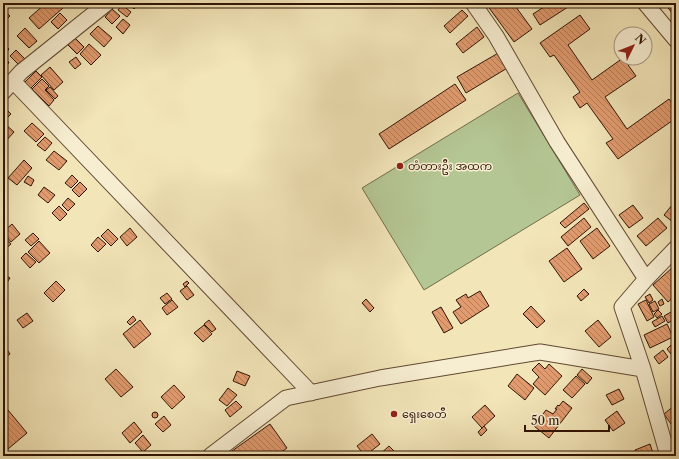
<svg xmlns="http://www.w3.org/2000/svg" width="679" height="459" font-family="'Libre Caslon Text','Noto Sans Myanmar',serif">
<style>
.green{fill:#b4c693;stroke:#726d4c}
.building{fill:url(#building-back-hatch);stroke:#311405}
.lines{fill:none;stroke-linecap:round;stroke-linejoin:round}
.minor-casing{stroke:#614832;stroke-width:17}
.minor{stroke:#f7eed1;stroke-width:15}
.poi-dot{fill:#8f2418;stroke:#f7eed1;stroke-width:1.5}
.labels{text-anchor:middle;stroke-width:3;stroke-linejoin:round;paint-order:stroke}
.poi-label{font-size:11px;fill:#311405;stroke:#f7eed1;text-anchor:start}
</style>
<defs>
<pattern id="building-back-hatch" width="6" height="6" patternUnits="userSpaceOnUse"><rect width="6" height="6" fill="#e19b6e"/><path d="M-1 5l2 2M0 0l6 6M5-1l2 2" fill="none" stroke="#b77d58"/></pattern>
</defs>
<rect width="100%" height="100%" fill="#f2e5b8"/>
<filter id="stains"><feTurbulence type="fractalNoise" baseFrequency=".005" numOctaves="4"/><feColorMatrix values="0 0 0 0 .2 0 0 0 0 .09 0 0 0 0 .02 0 0 0 .5 -.17"/></filter>
<radialGradient id="worn" r=".72"><stop offset=".6" stop-color="#630" stop-opacity="0"/><stop offset="1" stop-color="#630" stop-opacity=".3"/></radialGradient>
<path class="green" d="M518,93l62,102 -156,95 -62,-102z"/>
<path class="building" d="M46,3h14l4,4 -25,22 -10,-11z
M128,3h12l-6,6z
M489,3h24l19,26 -18,13 -27,-37z
M550,3h16l2,4 -28,18 -7,-11z
M664,3h12v8l-3,3z
M122,5l9,7 -4,5 -9,-7z
M3,9l7,7 -6,6 -1,-1z
M112,9l8,7 -8,8 -7,-7z
M462,10l6,6 -18,17 -6,-7z
M60,13l7,7 -9,9 -7,-7z
M580,15l10,14 -22,16 24,35 31,-22 13,18 -31,21 22,32 42,-30 7,10v9l-58,41 -12,-16 7,-4 -26,-36 -7,5 -7,-11 7,-5 -26,-37 -4,2 -10,-14z
M123,19l7,6 -7,9 -7,-7z
M98,26l14,12 -8,9 -14,-13z
M477,27l7,10 -21,16 -7,-9z
M25,28l12,13 -8,7 -12,-12z
M75,38l9,9 -7,7 -9,-9z
M89,44l12,11 -10,10 -11,-11z
M6,46l3,3 -3,4 -3,-4z
M16,50l10,10 -6,6 -10,-10z
M500,52l9,15 -43,26 -9,-16z
M4,55l5,8 -6,4v-11z
M76,57l5,7 -6,5 -6,-7z
M50,67l13,15 -9,8 -13,-15z
M36,71l6,6 -12,12 -6,-6z
M42,79l7,7 -4,4 9,10 -5,6 -17,-17z
M455,84l11,16 -77,49 -10,-15z
M50,87l8,9 -3,3 -9,-9z
M4,107l7,7 -8,8v-13z
M4,123l10,9 -9,10 -2,-2v-16z
M32,123l12,11 -8,8 -12,-11z
M45,137l7,6 -7,8 -8,-6z
M54,151l13,10 -8,9 -13,-10z
M24,160l8,8 -15,17 -9,-7z
M72,175l6,6 -7,7 -6,-5z
M28,176l6,4 -3,6 -7,-4z
M80,182l7,7 -8,8 -7,-7z
M44,187l11,8 -7,8 -10,-8z
M68,198l7,6 -7,7 -6,-6z
M676,200v21l-2,2 -10,-8z
M584,203l5,6 -24,19 -5,-5z
M633,205l10,13 -14,10 -10,-13z
M59,206l8,8 -7,7 -8,-8z
M584,218l7,9 -23,19 -7,-9z
M658,218l9,10 -21,18 -9,-10z
M12,224l8,10 -9,8 -8,-10z
M130,228l7,9 -10,9 -7,-9z
M597,228l13,18 -17,13 -13,-18z
M108,229l10,10 -7,7 -10,-10z
M33,233l6,6 -8,7 -6,-6z
M3,235l8,9 -8,7z
M98,237l8,7 -8,8 -7,-7z
M39,241l11,12 -11,10 -11,-11z
M567,248l15,21 -18,13 -15,-21z
M26,253l10,9 -6,6 -9,-10z
M673,267l3,3v25l-8,7 -15,-17z
M3,274l7,4 -6,9 -1,-1z
M56,281l9,9 -12,12 -9,-9z
M187,281l2,2 -4,4 -2,-3z
M187,286l7,9 -7,5 -7,-9z
M584,289l5,5 -8,7 -4,-5z
M480,291l9,15 -28,18 -8,-12 8,-5 -5,-7 10,-6 2,4z
M167,293l5,6 -7,5 -5,-6z
M650,294l3,6 -4,3 -4,-6z
M366,299l8,9 -4,4 -8,-9z
M662,299l2,5 -4,2 -2,-4z
M172,300l6,7 -11,8 -5,-7z
M646,300l8,17 -7,4 -9,-17z
M655,301l4,8 -6,3 -4,-8z
M531,306l14,15 -8,7 -14,-14z
M441,307l12,21 -9,5 -12,-21z
M658,310l4,4 -5,4 -3,-4z
M671,312l4,7 -7,4 -4,-7z
M27,313l6,8 -10,7 -6,-8z
M133,316l3,4 -6,5 -3,-3z
M662,316l3,5 -10,6 -3,-5z
M140,320l11,14 -17,14 -11,-14z
M209,320l7,9 -4,3 -8,-8z
M598,320l13,17 -12,10 -14,-16z
M667,324l6,13 -23,11 -6,-13z
M204,325l8,9 -9,8 -9,-9z
M3,338l4,7 -4,3z
M672,344l4,5v2l-5,3 -4,-5z
M6,348l4,6 -7,5v-9z
M663,350l5,7 -9,7 -5,-7z
M539,363l6,6 4,-5 13,12 -17,19 -12,-11 6,-7 -7,-7z
M116,369l17,18 -12,10 -16,-18z
M582,369l10,9 -5,6 -10,-9z
M237,371l13,5 -5,10 -12,-5z
M517,374l17,14 -9,12 -17,-14z
M576,376l9,8 -13,14 -9,-8z
M174,385l11,12 -13,12 -11,-12z
M228,388l9,7 -10,11 -8,-6z
M619,389l5,10 -12,6 -6,-10z
M236,401l6,6 -12,10 -5,-7z
M563,401l9,7 -23,30 -15,-12 12,-16 7,4 4,-5h-2l3,-4 1,1z
M3,404l24,29 -19,16 -5,-6v-7l1,-1 -1,-1z
M485,405l10,11 -13,12 -10,-11z
M675,405l1,15 -5,4 -7,-10z
M617,411l8,12 -12,8 -8,-11z
M152 415a3 3 0 1 1 6 0a3 3 0 1 1-6 0Z
M164,416l7,9 -8,7 -8,-8z
M134,422l8,10 -12,11 -8,-10z
M270,424l17,24 -11,8h-13l-1,-2 -3,2h-24l-3,-5z
M484,426l3,4 -6,6 -3,-4z
M372,434l8,10 -15,12 -8,-10z
M143,435l8,10 -8,7 -8,-9z
M650,444l4,12h-11l-1,-2 -5,2 -2,-6z
M389,446l10,10h-21z"/>
<g class="lines">
<defs>
<path id="minor" d="M473,3l23,33 61,106 89,137
M645,3l31,37
M13,81l298,312
M3,92l18,-20 86,-69
M210,456l76,-58 94,-20 160,-26 103,17
M668,456l-25,-87 -21,-62 24,-28 30,-31"/>
</defs>
<use href="#minor" class="minor-casing"/>
<use href="#minor" class="minor"/>
</g>
<g class="poi-dot">
<circle cx="400" cy="166" r="4"/>
<circle cx="394" cy="414" r="4"/>
</g>
<g class="labels">
<g class="poi-label">
<text x="408" y="170">တံတားဦး အထက</text>
<text x="402" y="418">ရှေးစေတီ</text>
</g>
</g>
<rect width="679" height="459" fill="none" stroke="#f2e5b8" stroke-width="16"/>
<rect x="4" y="4" width="671" height="451" fill="none" stroke="#311405" stroke-width="2"/>
<rect x="8" y="8" width="663" height="443" fill="none" stroke="#311405"/>
<g transform="translate(633 46) rotate(47)"><circle r="19" fill="#f7eed1" stroke="#a8977f"/>
<path d="M0-3L7 15L0 10L-7 15Z" fill="#8f2418"/>
<text y="-6" font-size="11" font-weight="bold" text-anchor="middle" fill="#311405">N</text>
</g>
<path d="M525 425v6h84v-6" fill="none" stroke="#311405" stroke-width="2"/>
<text x="531" y="425" font-size="12" fill="#311405" stroke="#f7eed1" stroke-width="3" paint-order="stroke">50 m</text>
<rect width="100%" height="100%" filter="url(#stains)"/>
<rect width="100%" height="100%" fill="url(#worn)"/>
</svg>
